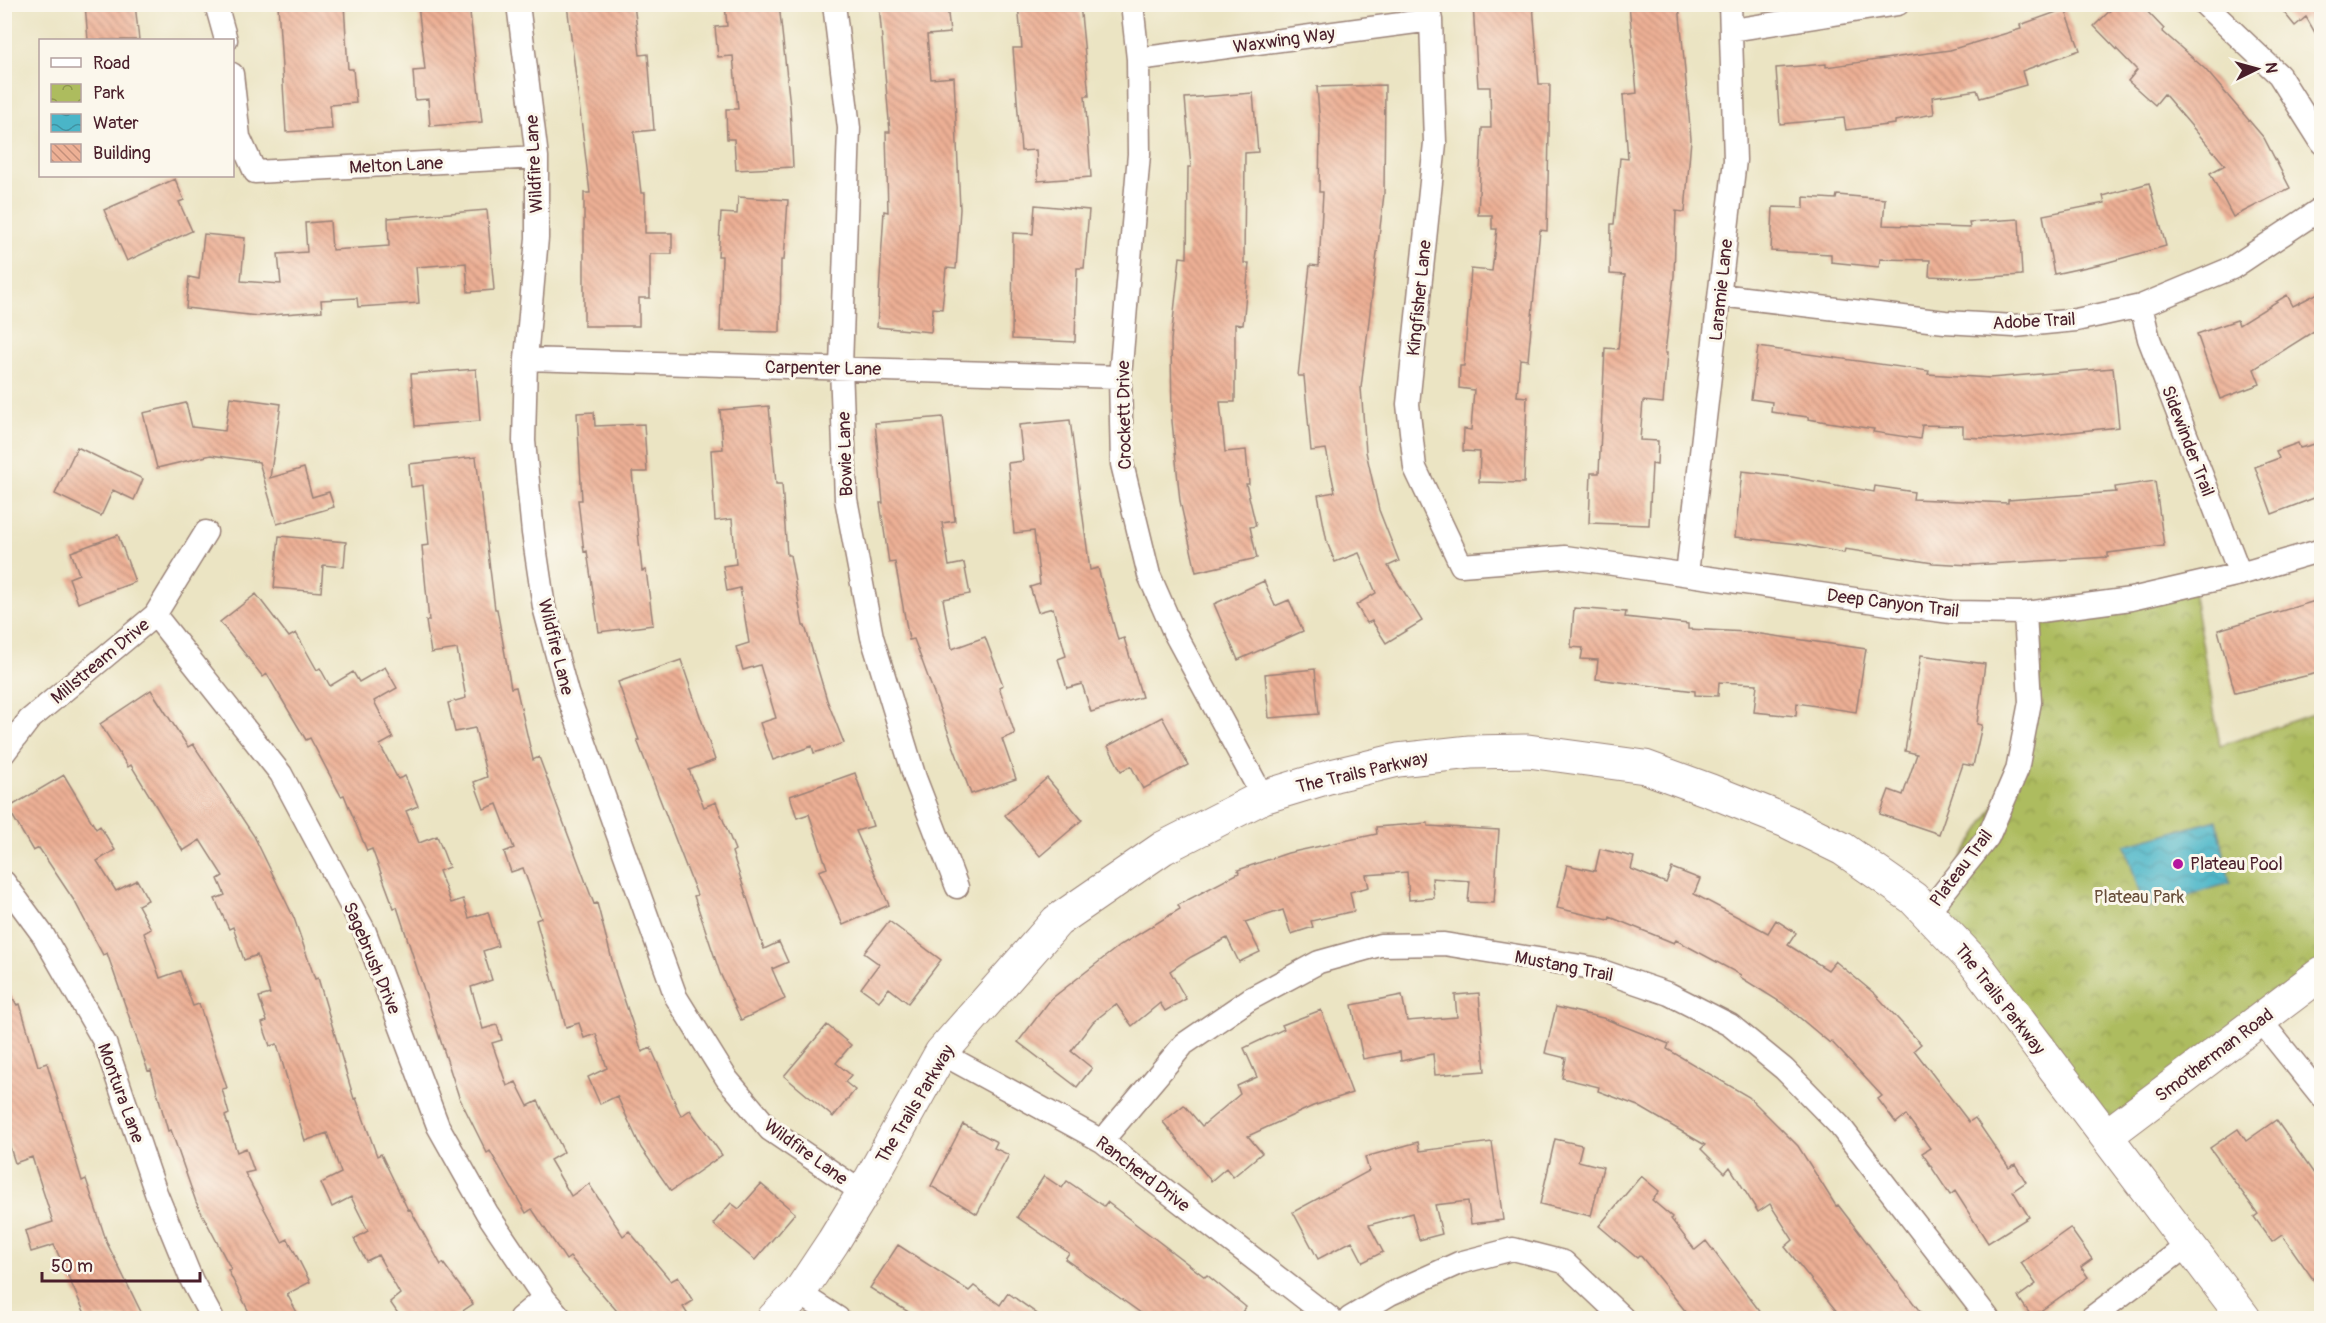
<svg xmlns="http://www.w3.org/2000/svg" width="2326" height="1323" font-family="Pangolin,sans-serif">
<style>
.park{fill:url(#park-crowns);stroke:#7c6e44;stroke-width:1.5}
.water{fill:url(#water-waves);stroke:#4a6a7a;stroke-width:1.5}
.building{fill:url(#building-back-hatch)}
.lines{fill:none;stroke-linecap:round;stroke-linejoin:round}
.street-casing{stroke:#9a8277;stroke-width:25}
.secondary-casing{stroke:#9a8277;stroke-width:35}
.street{stroke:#fff;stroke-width:22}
.secondary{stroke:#fff;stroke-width:33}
.poi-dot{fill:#b5179e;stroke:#fbf7ec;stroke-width:2}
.labels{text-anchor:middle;stroke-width:6;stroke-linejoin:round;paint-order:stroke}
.street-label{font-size:18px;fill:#4a1f2b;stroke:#fbf7ec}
.poi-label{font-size:18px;fill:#4a1f2b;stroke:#fbf7ec;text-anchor:start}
.park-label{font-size:18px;fill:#684e3a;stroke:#fbf7ec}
</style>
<defs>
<pattern id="park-crowns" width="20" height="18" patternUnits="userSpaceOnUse" patternTransform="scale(1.5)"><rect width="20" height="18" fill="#adbc5e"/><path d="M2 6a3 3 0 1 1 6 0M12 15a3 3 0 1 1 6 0" fill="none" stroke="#8f984e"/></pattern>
<pattern id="water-waves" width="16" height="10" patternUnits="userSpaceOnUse" patternTransform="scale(1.5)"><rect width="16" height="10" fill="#4ab5c8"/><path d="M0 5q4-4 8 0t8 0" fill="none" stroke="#4093a3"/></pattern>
<pattern id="building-back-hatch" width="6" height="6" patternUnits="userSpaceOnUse" patternTransform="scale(1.5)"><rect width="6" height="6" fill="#edb095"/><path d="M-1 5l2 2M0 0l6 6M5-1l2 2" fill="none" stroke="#c28f7a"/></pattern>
</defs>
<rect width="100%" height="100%" fill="#fbf7ec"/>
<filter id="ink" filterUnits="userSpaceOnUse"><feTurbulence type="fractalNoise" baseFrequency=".0167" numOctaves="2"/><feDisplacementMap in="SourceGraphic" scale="12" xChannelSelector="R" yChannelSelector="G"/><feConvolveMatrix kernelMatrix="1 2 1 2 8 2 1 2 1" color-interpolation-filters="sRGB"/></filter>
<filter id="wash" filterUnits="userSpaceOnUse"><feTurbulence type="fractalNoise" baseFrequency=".008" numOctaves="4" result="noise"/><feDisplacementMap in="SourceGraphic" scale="24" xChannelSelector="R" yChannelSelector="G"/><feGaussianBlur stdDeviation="1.35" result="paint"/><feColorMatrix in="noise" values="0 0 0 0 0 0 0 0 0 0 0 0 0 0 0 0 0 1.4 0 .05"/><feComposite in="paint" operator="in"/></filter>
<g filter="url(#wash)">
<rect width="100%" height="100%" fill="#ebe4c3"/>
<path class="park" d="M2192,585l28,161 101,-35v261l-215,164 -179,-223 90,-143 8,-157z"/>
<path class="water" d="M2217,820l13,63 -86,25 -19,-63z"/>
<g id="blocks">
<path class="building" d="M85,4h50l4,36h-51z
M278,4h66l4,65h5l3,34 -26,2 2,24 -46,3z
M418,4h51l13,118 -52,4 -2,-27 -13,1 -2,-29 12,-1z
M567,4h67l6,51 8,-1 6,76 -20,2 7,61h4v40h27v21h-22v44h-11v28h-55v-133h6z
M725,4h54l11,102 3,61 -57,3 -2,-31h-7l-1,-30h12l-5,-53 -15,1 -3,-30 12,-1z
M879,4h68l3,29 -23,2 4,44 23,-2 6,132 -4,60 -10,-1 -4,41 -9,-1 -2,24 -54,-5 7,-116 4,1 -2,-80h4z
M1018,4h62l9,92h-4l6,81 -53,4 -2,-31 -15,1 -8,-103h9z
M1473,4h60l6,80h11l-3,147 -7,-1 -12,130 -8,-1 -3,37 10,1 -3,86 -45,-1 1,-30 -17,-1 1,-22 7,1 3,-40 -15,-2 1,-22h4l7,-97 21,2 5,-42h-5v-14h-14l4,-87h9l-1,-41h-12z
M1629,4h50l12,135 -6,73 -9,-1 -2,65 -9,77h2l-4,50 -20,-2 -3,39 18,1 -1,24 -5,-1 -3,61 -60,-2 2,-50h8l6,-125 13,1 7,-74 -15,-1 1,-50h3l6,-66 8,1 -5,-64 14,-2z
M2117,4h23l24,25 -2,2 43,38 59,69 26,50 -57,29 -23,-44 15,-8 -61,-71 -9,11 -27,-24 9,-11 -43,-44z
M2277,4h45v41l-16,-28 -11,9z
M2065,9l15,41 -58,21 4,14 -46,13 -3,-8 -45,7 2,17 -39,7v3l-49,6 -2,-12 -64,6 -4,-56 50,-4v3l124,-17 71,-21 -1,-4z
M1385,85l-1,109 -23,194 5,64 13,58 20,51 -11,5 34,55 -36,22 -14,-22 -5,2 -11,-18 20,-12 -17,-40 -24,9 -8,-20 -9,-47 17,-3 -9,-43 -15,2 -7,-75h-6l12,-111 9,1 4,-74h-4l1,-65 -3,-40z
M1253,93l5,59 -13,1 -1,110h5l-6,62 -8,-1v78h-15l5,50 21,-2 3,34h-3l10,42 -6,1 7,31 -61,14 -16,-71 -8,-80 -1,-81 9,-83 7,1 1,-91h3l-6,-69z
M175,179l9,21 -5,2 13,29 -65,30 -23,-51z
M2149,183l17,63 -61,17 -51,11 -11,-59 62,-12 -2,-7z
M1837,195l48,4 -2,26 87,3 -1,-6 50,-3 3,56 -49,3 -44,-2 1,-16 -50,-1 -1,8 -48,-5v-8l-60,-3 2,-44 31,1v-11l32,2z
M738,197l50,3 -4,60h-3l-1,72 -60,-1 2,-75h-4l3,-43 16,1z
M1035,205l54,5 -5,58h-7l-2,74 -63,-3 1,-106 20,1z
M487,210l7,80 -26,2 -2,-29 -50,4 3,36 -61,4 -1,-9 -36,2 1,11 -64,5 -72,-8 3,-31 10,2 5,-45 41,4 -4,43 40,3 -3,-30 29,-2 -2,-29 25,-2 2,29 57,-4 -1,-28z
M2322,291v35l-68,43 6,15 -40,15 -23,-65 40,-14 2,5 48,-30 6,11z
M1758,347l171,24 -1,3 62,4 123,-10 6,59 -115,12 -41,-2v-11l-41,-1 -2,14 -47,-7 1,-3 -66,-10v-2l-37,-5 1,-10 -21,-3z
M476,369l4,52 -65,5 -4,-52z
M230,397l51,7 -11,74 34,-10 8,29 17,-5 5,15 -57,17 -18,-62 -48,-7 -54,13 -14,-55 43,-10 6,24 33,4z
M769,406l7,78h6l5,71h3l13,71h2l22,74 17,43 -30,10 -2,-7 -39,14 -13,-37 16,-5 -16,-53 -17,5 -7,-23 13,-4 -9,-55 -13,3 -4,-25 13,-2 -4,-45 -17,2 -4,-71 12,-1 -3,-39z
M594,412l1,14 49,-2 3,48h-15l10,99 4,-1 7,55 -54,7 -12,-81 -3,1 -6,-52h4l-5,-87z
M943,417l12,104 -13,2 7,43 15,-3 6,31 -27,5 9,50 33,-12 18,48 -4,2 16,47 -13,5 14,40 -45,15 -57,-155 -5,1 -14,-78 -6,1 -9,-60h3l-8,-80z
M1070,420l20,150 8,-2 20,72 6,-2 18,59 -51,15 -9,-28 -15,4 -9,-29 8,-3 -13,-48 -15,4 -8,-25 10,-3 -6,-53 -20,2 -6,-70 15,-2 -4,-36z
M2322,442v53l-50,19 -17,-47 24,-9 -3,-7 22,-8 2,5z
M77,447l66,32 -9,21 -21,-10 -12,26 -46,-22z
M476,457l19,152h2l14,79 5,-1 17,73 6,-3 55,147 3,-1 19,72 26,77 9,-4 30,68 9,-6 32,45 -51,36 -30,-43 -24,-52 -17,8 -12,-27 19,-9 -11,-34 -12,4 -5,-15 -13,4 -30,-107 5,-2 -18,-50 -12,4 -7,-20 10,-4 -17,-44 -13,5 -10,-27 13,-5 -12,-49 -20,4 -7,-29 18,-5 -9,-49 -26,4 -5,-32h3l-7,-75 7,-1 -6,-60 -12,2 -2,-23z
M1742,471l50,6 82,15 1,-6 39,6 -1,7 95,4v-3l108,-8 -1,-5 40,-6 9,65 -56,7v4l-137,8 -38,-2 -88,-14 -1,4 -45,-9 -64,-7z
M118,535l17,47 -57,21 -9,-25 10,-4 -8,-22z
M279,536l67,6 -2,25 -21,-2 -2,27 -47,-4z
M1264,581l11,25 14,-6 14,31 -65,29 -24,-56z
M256,594l33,43 7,-4 21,37 3,-2 10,18 23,-14 6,10 26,-15 12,21 -23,13 19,37 -13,7 18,34 7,-3 13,30 -12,5 13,32 18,-7 12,31 -10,4 12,32 12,-4 6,19 19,-6 10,34 -15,5 9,29 -21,7 12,42 14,-4 5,15 -10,3 15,43 9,-4 12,24 10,-5 26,51 -14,8 21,36 18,-12 34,52 6,-5 42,50 7,-4 15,24 -10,6 7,11h-67l-53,-61 -4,3 -34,-51 -6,4 -36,-62 -3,2 -28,-56 -62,-190 -3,1 -22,-59 -5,2 -23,-56 -3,1 -31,-58 -4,2 -39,-66 -4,3 -43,-55z
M2322,599v73l-87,21 -17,-63z
M1574,608l52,4 -1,5 63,7v5l59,3 119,17 -10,63 -59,-9 -1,13 -42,-4 3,-28 -38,-2 -1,14 -23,-1v-4l-99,-12 2,-19 -17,-1 2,-11 -12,-1z
M1921,655l64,9 -8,60 5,1 -9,41 -10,-2 -24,70 -59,-20 9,-24 14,5 14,-41 -12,-3z
M681,660l34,100 -26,10 15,37 12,-5 19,48 -3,2 32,97 15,-7 9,20 -16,7 13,30 -44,21 -21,-47 -26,-77 3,-1 -60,-155h2l-21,-58z
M1315,669l4,45 -50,4 -4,-44z
M151,690l37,57 5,-3 61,92 40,82 21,61 3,-1 36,121 2,-1 21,58 4,-2 27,56 2,-1 31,56 2,-2 30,41 -21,14h-51l-11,-16 10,-8 -22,-39 -12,6 -12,-22 14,-8 -17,-34 -19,10 -11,-24 20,-10 -14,-40 -22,8 -28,-97 -7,2 -8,-23 5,-2 -8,-24 11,-3 -13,-39 -13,5 -11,-33 -4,2 -14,-30 10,-4 -7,-16 5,-3 -23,-36 -17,11 -52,-86 -3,2 -28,-43z
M1162,717l26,48 -45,24 -12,-23 -10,5 -13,-25z
M855,773l18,53 -17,5 33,74 -46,20 -24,-54 8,-3 -18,-54 -12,4 -7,-22z
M64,775l32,54 4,-3 15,24 -18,11 19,30 21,-11 11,20 -10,5 13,24 -7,4 16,45 20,-7 13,35 6,-2 28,84 -5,1 7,25 -4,2 12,36 9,-4 8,23 -9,2 37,69 6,-3 22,43 -23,12 13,24h-48l-24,-48 3,-1 -35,-67 -25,-72 -3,1 -17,-61 -3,1 -41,-118 -4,2 -28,-53 -36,-54 -6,3 -25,-43z
M1047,778l35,42 -42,36 -35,-41z
M1428,823v3l71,4 -5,73 -26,-1 2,-21 -38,-3 2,20 -25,2 -2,-28 -41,3 3,12 -19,5 4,19 -43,10 2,6 -22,7 -8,-24 -38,12 15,30 -21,10 -12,-24 -36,19 -21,14 16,28 -21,12 -5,-8 -28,23 -16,-22 -23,18 -22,29 21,17 -15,19 -59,-45 33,-43 68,-53 61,-37 -2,-4 61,-32 -1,-3 50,-17 89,-19 -1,-7z
M1600,849l34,8 -3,12 35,14 6,-15 28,11 -6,15 74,39 8,-13 20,13 -8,12 40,25 7,-9 40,33 46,50 -7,6 55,72 6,-4 34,50 6,-4 11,18 -13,9 16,26 -41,26 -33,-52 -5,4 -28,-42 8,-5 -24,-33 -10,8 -18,-24 4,-3 -51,-55 -1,2 -48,-40 -42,-26 1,-2 -65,-35 -2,3 -64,-26 -1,3 -52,-12 10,-43 28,6z
M889,921l52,39 -33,43 -19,-15 -10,13 -18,-13 18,-24 -15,-11z
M4,983l13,22 3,-1 18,62 9,-3 35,118 4,-2 21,64 37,75h-57l-33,-73 -23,7 -6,-21 28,-9 -21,-65 -17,6 -11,-35z
M1479,993l6,78 -50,4 -2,-21 -32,7 -1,-9 -37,7 -11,-54 50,-10 5,26 50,-4 -2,-22z
M1556,1007l47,11 66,26 -2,5 82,48 49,49 38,60 2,-1 87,113h-83l-57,-71 8,-7 -23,-36 -12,8 -28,-45 -5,6 -24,-24 4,-4 -67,-39 -40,-15 1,-4 -37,-9 4,-20 -21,-5z
M1321,1010l31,83 -39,13 -65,30 14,17 -29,24 -7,-9 -15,13 -48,-59 21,-17 18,21 38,-32 -3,-8 20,-9 -13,-29 40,-19 -2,-4z
M827,1025l24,20 -15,18 15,12 -6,7 10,8 -22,27 -49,-41z
M2276,1120l46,65v107l-40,-57 -10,7 -18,-25 4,-3 -48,-66 28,-19 8,12z
M963,1124l34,18 -3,6 15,7 -32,59 -46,-28z
M1555,1139l27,6 -4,16 25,6 -12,49 -51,-12z
M1418,1142l2,9 72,-9 11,78 -32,4 -3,-23 -33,4 7,29 -23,6 -7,-27 -43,12 14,27 -20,10 -11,-21 -34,18 -25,-47 76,-41 -4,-14z
M1044,1176l18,12 5,-7 37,25 3,-4 98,75 2,-2 39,32 -9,11h-89l-83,-59 4,-6 -52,-36z
M1641,1176l18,15 -7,9 20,17 -1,2 24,31 11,-9 59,77h-74l-51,-63 -3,3 -38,-32z
M761,1184l34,29 -40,47 -42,-36 18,-21 8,6z
M2070,1228l22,31 -11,8 7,10 -56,40 -14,-20 18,-13 -15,-21z
M898,1245l71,46 5,-5 26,19 8,-12 35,25h-125l-48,-30z"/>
</g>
</g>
<g filter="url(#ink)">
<use href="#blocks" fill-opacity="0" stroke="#9a8277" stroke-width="1.5"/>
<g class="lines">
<defs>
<path id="street" d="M216,4l10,36
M518,4l19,153v81l-11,121 -2,82 9,92 11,74 23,86 109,304 51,82 43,51 93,63
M834,4l15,124 -8,239 5,132 26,138 43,141 42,109
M1132,4l6,55 1,95 -19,223 2,87 27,111 25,57 89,165
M1427,4l4,16 4,123 -27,261 7,64 46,97 104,-8 331,48 55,7 74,1 106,-14 109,-25 82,-24
M2204,4l75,71 43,68
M1732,30l166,-26
M1138,59l293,-39
M232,74l7,63 16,35 282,-15
M1720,295l225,27 69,4 62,-6 65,-14 91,-38 90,-60
M2141,306l8,33 91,235
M526,359l594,18
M1687,574l48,-414 -5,-156
M155,615l126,159 84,158 73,194 49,87 57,85 17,20
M4,753l25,-33 126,-105 51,-83
M4,882l39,53 62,108 51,150 36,88 20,37
M1927,913l61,-76 29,-67 13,-68 -5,-89
M2261,1021l61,76
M941,1053l161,88 228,177
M1102,1141l82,-97 66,-45 69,-37 61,-17 64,-1 149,24 76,26 61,31 54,44 56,57 148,192
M799,1293l39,25
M520,1318l24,-20
M1350,1318l40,-24 69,-31 54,-14 51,13 59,56
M2091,1318l97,-73"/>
<path id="secondary" d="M2106,1136l216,-163
M774,1318l25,-25 34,-51 30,-49 78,-140 116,-132 106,-73 100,-51 72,-22 63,-15 72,-8 58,-1 117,16 66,24 75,30 57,28 70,49 61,64 270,356"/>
</defs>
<use href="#street" class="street-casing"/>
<use href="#secondary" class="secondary-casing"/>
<use href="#street" class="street"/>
<use href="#secondary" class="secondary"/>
</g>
</g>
<circle class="poi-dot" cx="2178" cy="864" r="6"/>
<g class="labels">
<g class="street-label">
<text transform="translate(1284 40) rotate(-8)" y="6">Waxwing Way</text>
<text transform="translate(534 164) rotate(-93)" y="6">Wildfire Lane</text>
<text transform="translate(396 165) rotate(-3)" y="6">Melton Lane</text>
<text transform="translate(1721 290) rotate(-84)" y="6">Laramie Lane</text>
<text transform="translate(1419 298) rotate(-84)" y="6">Kingfisher Lane</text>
<text transform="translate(2034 321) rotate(-3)" y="6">Adobe Trail</text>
<text transform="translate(823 368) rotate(1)" y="6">Carpenter Lane</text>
<text transform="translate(1124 415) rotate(-91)" y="6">Crockett Drive</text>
<text transform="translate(2188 441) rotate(69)" y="6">Sidewinder Trail</text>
<text transform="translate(845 454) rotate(-92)" y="6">Bowie Lane</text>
<text transform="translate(1893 603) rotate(7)" y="6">Deep Canyon Trail</text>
<text transform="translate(556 647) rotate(76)" y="6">Wildfire Lane</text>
<text transform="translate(100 661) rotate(-40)" y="6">Millstream Drive</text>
<text transform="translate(1362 772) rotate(-13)" y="6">The Trails Parkway</text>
<text transform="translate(1961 868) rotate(-53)" y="6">Plateau Trail</text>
<text transform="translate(372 958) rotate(67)" y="6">Sagebrush Drive</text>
<text transform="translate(1564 966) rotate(11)" y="6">Mustang Trail</text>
<text transform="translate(2000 999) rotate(52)" y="6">The Trails Parkway</text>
<text transform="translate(2214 1055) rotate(-37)" y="6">Smotherman Road</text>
<text transform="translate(121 1093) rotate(70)" y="6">Montura Lane</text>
<text transform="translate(915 1104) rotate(-59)" y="6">The Trails Parkway</text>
<text transform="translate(806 1152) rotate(36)" y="6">Wildfire Lane</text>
<text transform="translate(1143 1174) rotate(37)" y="6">Rancherd Drive</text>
</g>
<g class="poi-label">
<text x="2190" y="870">Plateau Pool</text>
</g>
<g class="park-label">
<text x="2139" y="903">Plateau Park</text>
</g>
</g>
<rect width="2326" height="1323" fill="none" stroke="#fbf7ec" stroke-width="24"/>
<rect x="39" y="39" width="195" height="138" fill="#fbf7ec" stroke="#b4a19f" stroke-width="1.5"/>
<rect x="51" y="58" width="30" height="9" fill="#ffffff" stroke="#b4a19f" stroke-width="1.5"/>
<text x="93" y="69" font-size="18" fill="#4a1f2b">Road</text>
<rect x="51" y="84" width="30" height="18" fill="url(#park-crowns)" stroke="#b4a19f" stroke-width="1.5"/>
<text x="93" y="99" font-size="18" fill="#4a1f2b">Park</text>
<rect x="51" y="114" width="30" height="18" fill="url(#water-waves)" stroke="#b4a19f" stroke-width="1.5"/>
<text x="93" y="129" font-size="18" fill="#4a1f2b">Water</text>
<rect x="51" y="144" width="30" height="18" fill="url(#building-back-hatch)" stroke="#b4a19f" stroke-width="1.5"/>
<text x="93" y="159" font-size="18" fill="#4a1f2b">Building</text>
<g transform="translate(2257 69) rotate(85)" stroke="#fbf7ec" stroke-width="4.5" paint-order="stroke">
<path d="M0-4.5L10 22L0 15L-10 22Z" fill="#4a1f2b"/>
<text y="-9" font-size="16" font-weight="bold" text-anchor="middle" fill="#4a1f2b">N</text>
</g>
<path d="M42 1272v9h158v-9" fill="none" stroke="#4a1f2b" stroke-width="3"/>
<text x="51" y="1272" font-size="18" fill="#4a1f2b" stroke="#fbf7ec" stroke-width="4.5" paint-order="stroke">50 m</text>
</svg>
